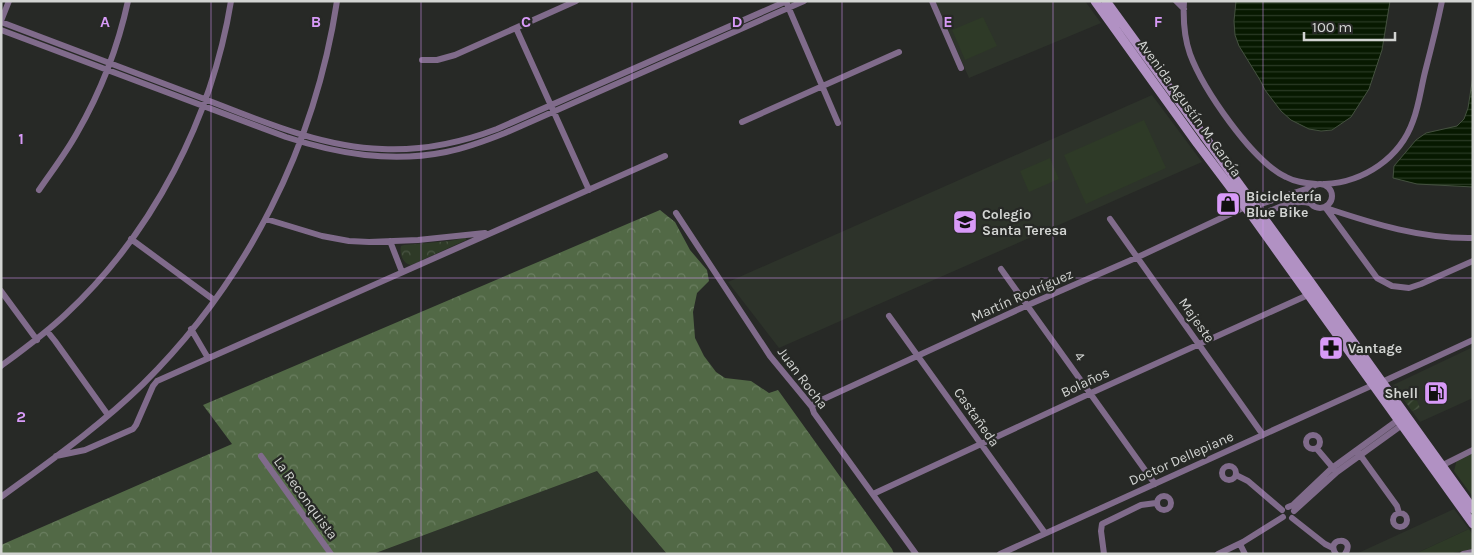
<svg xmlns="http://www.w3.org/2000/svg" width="1474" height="555" font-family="Karla,sans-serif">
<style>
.built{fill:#2d332a}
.grass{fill:#2e3a27}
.forest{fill:url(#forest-crowns)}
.park{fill:url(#park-crowns)}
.garden{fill:url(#garden-furrows)}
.water{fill:url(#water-rules);stroke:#44513f}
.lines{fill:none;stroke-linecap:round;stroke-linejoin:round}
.street{stroke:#806b8b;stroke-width:6}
.secondary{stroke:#b191c3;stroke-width:9}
.grid{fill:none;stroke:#d89af8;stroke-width:1;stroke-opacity:0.55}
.labels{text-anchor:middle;stroke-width:4.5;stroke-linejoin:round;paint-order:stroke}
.street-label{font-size:14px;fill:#d2d4d2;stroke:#272926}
.poi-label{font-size:14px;font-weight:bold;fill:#d2d4d2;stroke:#272926;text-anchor:start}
.grid-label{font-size:16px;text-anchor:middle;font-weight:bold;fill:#d89af8;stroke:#272926;stroke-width:4.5;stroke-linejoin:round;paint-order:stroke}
</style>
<defs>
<pattern id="forest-crowns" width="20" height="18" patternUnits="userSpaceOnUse" patternTransform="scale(1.25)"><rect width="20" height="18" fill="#526946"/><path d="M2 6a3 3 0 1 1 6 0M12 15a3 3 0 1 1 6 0" fill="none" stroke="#6a7e60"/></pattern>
<pattern id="park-crowns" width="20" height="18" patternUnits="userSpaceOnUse" patternTransform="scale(1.25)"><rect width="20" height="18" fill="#2e3a27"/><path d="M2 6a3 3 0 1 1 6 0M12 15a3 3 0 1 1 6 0" fill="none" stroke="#4b5645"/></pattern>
<pattern id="garden-furrows" width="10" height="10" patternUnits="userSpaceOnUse" patternTransform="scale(1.25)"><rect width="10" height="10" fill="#2e3a27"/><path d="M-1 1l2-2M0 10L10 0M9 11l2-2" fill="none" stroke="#4b5645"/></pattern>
<pattern id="water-rules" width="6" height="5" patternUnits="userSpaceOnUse" patternTransform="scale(1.25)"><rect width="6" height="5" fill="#071900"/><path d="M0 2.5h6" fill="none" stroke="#2a3a24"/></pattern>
</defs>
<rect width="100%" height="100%" fill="#272926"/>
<path class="built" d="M935,1h150l16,22 -132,55z
M1152,95l50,67 -423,186 -51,-66z
M1473,347v51l-53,24 -27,-37z
M597,471l70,83h-294z
M1454,509l15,20 -54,25h-59z"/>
<path class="grass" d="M983,17l14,29 -32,14 -13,-30z
M1144,120l22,48 -80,36 -22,-49z
M1050,158l9,21 -30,13 -9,-21z
M1473,452v45l-19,-26 3,-12z
M1469,529l4,6v14l-25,5h-33z"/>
<path class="forest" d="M660,210l15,12 15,28 17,20 2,11 -12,12 -4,19 2,26 9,18 12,16 9,6 26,3 18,12 9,-3 114,159 2,5h-227l-70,-83 -224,83h-372v-9l231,-101 -29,-39z"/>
<path class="park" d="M464,238h2v2l-55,25c-8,-1 -12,-12 -10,-19l3,-1 46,-4z"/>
<path class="garden" d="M1412,389l8,19 -8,3 -12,-17z"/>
<path class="water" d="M1236,1h154l-8,49 -13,39 -18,28 -19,13 -11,1 -12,-2 -18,-9 -10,-9 -16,-21 -5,-10 -21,-34 -4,-11 -1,-14z
M1473,76v111l-56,-3 -24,-6 1,-12 22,-26 10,-7 31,-7 7,-7 4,-11z"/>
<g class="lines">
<path class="street" d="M932,1l29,67
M1176,1l8,8
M1184,1c-1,18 0,36 6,53 13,35 62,107 96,123 9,5 19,6 30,7
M787,4l51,119
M1,21l8,-20
M1,22c62,23 123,47 185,70 62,23 129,55 196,57 40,2 78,-6 115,-20l290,-128
M516,28l73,162
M1,30l285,107c52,17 105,26 160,15 20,-4 39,-11 59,-19l299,-132
M422,60h15l18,-5 121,-54
M742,122l157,-70
M1308 196a12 12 0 1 1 24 0a12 12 0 1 1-24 0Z
M1325,184c39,-2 75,-26 88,-63 6,-16 8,-33 12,-49 6,-23 12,-47 17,-71
M39,190c13,-19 27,-37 38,-57 23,-40 41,-86 51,-132
M1325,207l52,71 15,8 17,2 12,-4 52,-23
M1326,208c48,16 96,31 147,30
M1254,210l1,-4 57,-19
M676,213l94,143 42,51 2,6 102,141
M1261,215c16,-7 32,-16 49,-12
M266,219l56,17 27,5 20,1 49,-2 67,-7
M1110,219l153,216
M131,239l83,61
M390,241l12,31
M1001,269l154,215
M1,291l36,49
M889,316l156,217
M191,329l17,29
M47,331l8,10 53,74
M1,366c23,-17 45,-33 65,-52 87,-81 146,-196 165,-313
M1382,382l91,-42
M812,407l3,-4 213,-98 110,-48 107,-50 1,-4
M1306 442a7 7 0 1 1 14 0a7 7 0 1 1-14 0Z
M1317,449l17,20
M1358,452l39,54 2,7
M56,456l29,-6 48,-21 3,-4 17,-39 4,-5 508,-225
M261,456l70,98
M1222 473a7 7 0 1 1 14 0a7 7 0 1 1-14 0Z
M1441,466l32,-16
M1236,475l12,6 34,29
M873,494l218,-101 217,-98
M1157 503a7 7 0 1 1 14 0a7 7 0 1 1-14 0Z
M1,497c49,-36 99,-71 142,-113 104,-103 172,-238 194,-383
M1288,507l5,-2 39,-37 66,-48
M1294,511l43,-39 65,-47
M1393 520a7 7 0 1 1 14 0a7 7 0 1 1-14 0Z
M1292,518l33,26 8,4
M1240,544l5,10
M1000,554l373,-169
M1104,554l-3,-23 1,-7 39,-19 15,-2
M1218,554l25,-12 40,-25
M1336,554c-12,-17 21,-18 9,0
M1463,554l10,-2"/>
<path class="secondary" d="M1095,1l102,142 55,73 221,308
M1106,1l205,282 162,226"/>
</g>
<path class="grid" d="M211,1v553M421,1v553M632,1v553M842,1v553M1053,1v553M1263,1v553M1,278h1472"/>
<defs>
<symbol id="shop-square" viewBox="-11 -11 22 22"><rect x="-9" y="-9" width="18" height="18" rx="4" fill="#d89af8" stroke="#272926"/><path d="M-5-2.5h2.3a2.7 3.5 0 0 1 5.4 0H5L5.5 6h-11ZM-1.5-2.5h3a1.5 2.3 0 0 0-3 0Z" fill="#111"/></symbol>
<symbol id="school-square" viewBox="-11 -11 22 22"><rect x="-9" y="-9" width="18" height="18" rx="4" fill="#d89af8" stroke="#272926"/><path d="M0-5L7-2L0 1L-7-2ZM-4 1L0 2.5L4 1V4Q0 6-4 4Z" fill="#111"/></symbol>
<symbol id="pharmacy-square" viewBox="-11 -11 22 22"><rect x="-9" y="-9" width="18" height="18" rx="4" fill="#d89af8" stroke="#272926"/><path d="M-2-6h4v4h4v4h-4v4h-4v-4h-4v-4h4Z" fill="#111"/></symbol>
<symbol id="fuel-square" viewBox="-11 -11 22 22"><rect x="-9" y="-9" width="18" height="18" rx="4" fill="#d89af8" stroke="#272926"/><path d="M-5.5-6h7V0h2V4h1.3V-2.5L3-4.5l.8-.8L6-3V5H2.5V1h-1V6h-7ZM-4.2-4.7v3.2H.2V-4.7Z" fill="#111"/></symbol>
</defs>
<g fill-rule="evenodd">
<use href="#shop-square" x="1214" y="190" width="28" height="28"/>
<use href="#school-square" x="951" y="208" width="28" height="28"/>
<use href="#pharmacy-square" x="1317" y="334" width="28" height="28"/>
<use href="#fuel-square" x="1422" y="379" width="28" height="28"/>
</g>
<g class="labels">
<g class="street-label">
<text transform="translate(1190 108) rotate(54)" y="5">Avenida Agustín M. García</text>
<text transform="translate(1022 295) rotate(-24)" y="5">Martín Rodríguez</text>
<text transform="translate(1197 320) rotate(55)" y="5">Majeste</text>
<text transform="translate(1080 356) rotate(54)" y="5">4</text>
<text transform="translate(803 378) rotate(53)" y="5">Juan Rocha</text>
<text transform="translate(1085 382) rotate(-25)" y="5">Bolaños</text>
<text transform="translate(977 417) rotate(55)" y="5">Castañeda</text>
<text transform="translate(1181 458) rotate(-24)" y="5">Doctor Dellepiane</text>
<text transform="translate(306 498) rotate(54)" y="5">La Reconquista</text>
</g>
<g class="poi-label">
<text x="1246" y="201">Bicicletería<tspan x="1246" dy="16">Blue Bike</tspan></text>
<text x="982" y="219">Colegio<tspan x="982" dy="16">Santa Teresa</tspan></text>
<text x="1348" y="353">Vantage</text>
<text x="1418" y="398" text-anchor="end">Shell</text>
</g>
</g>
<g class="grid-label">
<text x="105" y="27">A</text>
<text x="316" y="27">B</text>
<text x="526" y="27">C</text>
<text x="737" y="27">D</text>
<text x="948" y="27">E</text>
<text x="1158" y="27">F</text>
<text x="21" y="144">1</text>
<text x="21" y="422">2</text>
</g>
<rect width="1474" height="555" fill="none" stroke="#d2d4d2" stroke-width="5"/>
<path d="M1304 32v8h91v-8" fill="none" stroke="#d2d4d2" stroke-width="2.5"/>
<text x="1312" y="32" font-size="15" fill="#d2d4d2" stroke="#272926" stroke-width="4" paint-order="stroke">100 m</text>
</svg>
